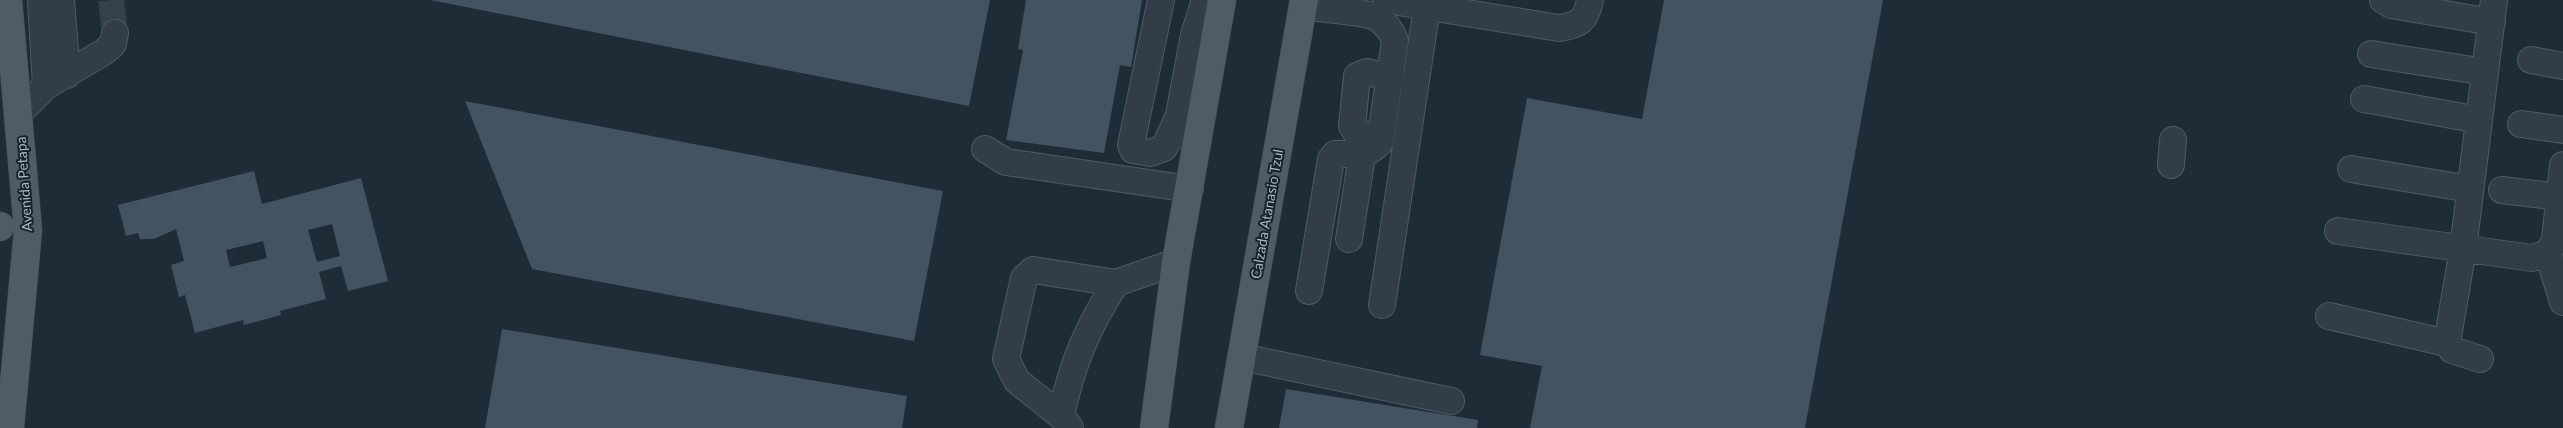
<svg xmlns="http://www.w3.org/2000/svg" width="2563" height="428" font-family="Lato,sans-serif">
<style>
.building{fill:#445362;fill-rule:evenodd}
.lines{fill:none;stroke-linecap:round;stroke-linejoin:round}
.minor-tunnel{stroke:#33414c;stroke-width:26;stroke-dasharray:26 13;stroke-linecap:butt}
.minor-casing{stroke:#4f5b66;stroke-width:28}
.major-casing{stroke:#3e4954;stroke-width:29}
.minor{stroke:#323d48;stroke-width:26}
.major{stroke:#4f5c68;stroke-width:28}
.labels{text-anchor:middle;stroke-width:4;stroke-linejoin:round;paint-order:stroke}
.street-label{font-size:14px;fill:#abb8c5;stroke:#17222c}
</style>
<rect width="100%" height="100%" fill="#1e2c37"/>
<path class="building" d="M430,0h560l-21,106z
M1026,0h116l-11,67 -11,-2 -16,88 -98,-13 17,-90 -5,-1z
M1664,0h219l-78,428h-275l12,-62 -62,-11 47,-257 115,21z
M465,101l478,90 -29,150 -382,-72z
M254,171l8,33 99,-26 27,103 -40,10 -7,-25 -22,6 7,27 -46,12 1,4 -37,10 -1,-5 -48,13 -10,-38 -6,2 -8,-32 13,-4 -8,-32 -22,10h-14l-2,-6 -12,3 -8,-31zM332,224l8,32 -23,6 -9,-32zM263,241l4,17 -37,9 -4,-17z
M502,329l405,67 -5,32h-417z
M1286,389l192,31 -1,8h-198z"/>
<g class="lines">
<path class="minor-tunnel" d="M111,0l4,33"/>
<defs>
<path id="minor" d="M41,0l5,86
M61,0l6,75
M1161,0l-30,145 2,5 17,3 14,-5 14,-30
M1386,0l173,28c20,-3 27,-7 31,-28
M2383,0l8,5 101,17
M1303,6c16,3 56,5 70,10 10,4 19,15 22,25l-15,101c-14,16 -26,11 -45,12l-4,5 -22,132
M2371,54l114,18
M2531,60l32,6
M2364,99l115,21
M19,113l27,-27 58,-34 9,-8 2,-11
M2521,124l42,6
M1175,136l19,-101 11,-35
M1380,142l-25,-11 -3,-5 5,-50 10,-4 24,6
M985,149l21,13 184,27
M2171,165l2,-25
M2351,169l119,20
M2502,190l58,7
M2338,231l194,27 16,-5 7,-13 8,-75
M1349,239l13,-83
M2548,253l15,49
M1382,305l45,-298
M2329,316l118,27
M1242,357l209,44
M2480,359l-28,-9 -5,-7 16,-94 31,-249
M1061,416c11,-52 26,-88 55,-133
M1070,428l-9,-12 -44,-35 -11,-22 18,-81 9,-8 83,13 60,-21"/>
<path id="major" d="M8,0l20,230 -18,198
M0,226v1
M1154,428l22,-166 46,-262
M1229,428l75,-428"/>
</defs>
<use href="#minor" class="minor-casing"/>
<use href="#major" class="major-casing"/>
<use href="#minor" class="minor"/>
<use href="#major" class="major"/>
</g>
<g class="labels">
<g class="street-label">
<text transform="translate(24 184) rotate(-94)" y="5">Avenida Petapa</text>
<text transform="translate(1267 214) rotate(-80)" y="5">Calzada Atanasio Tzul</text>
</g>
</g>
</svg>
